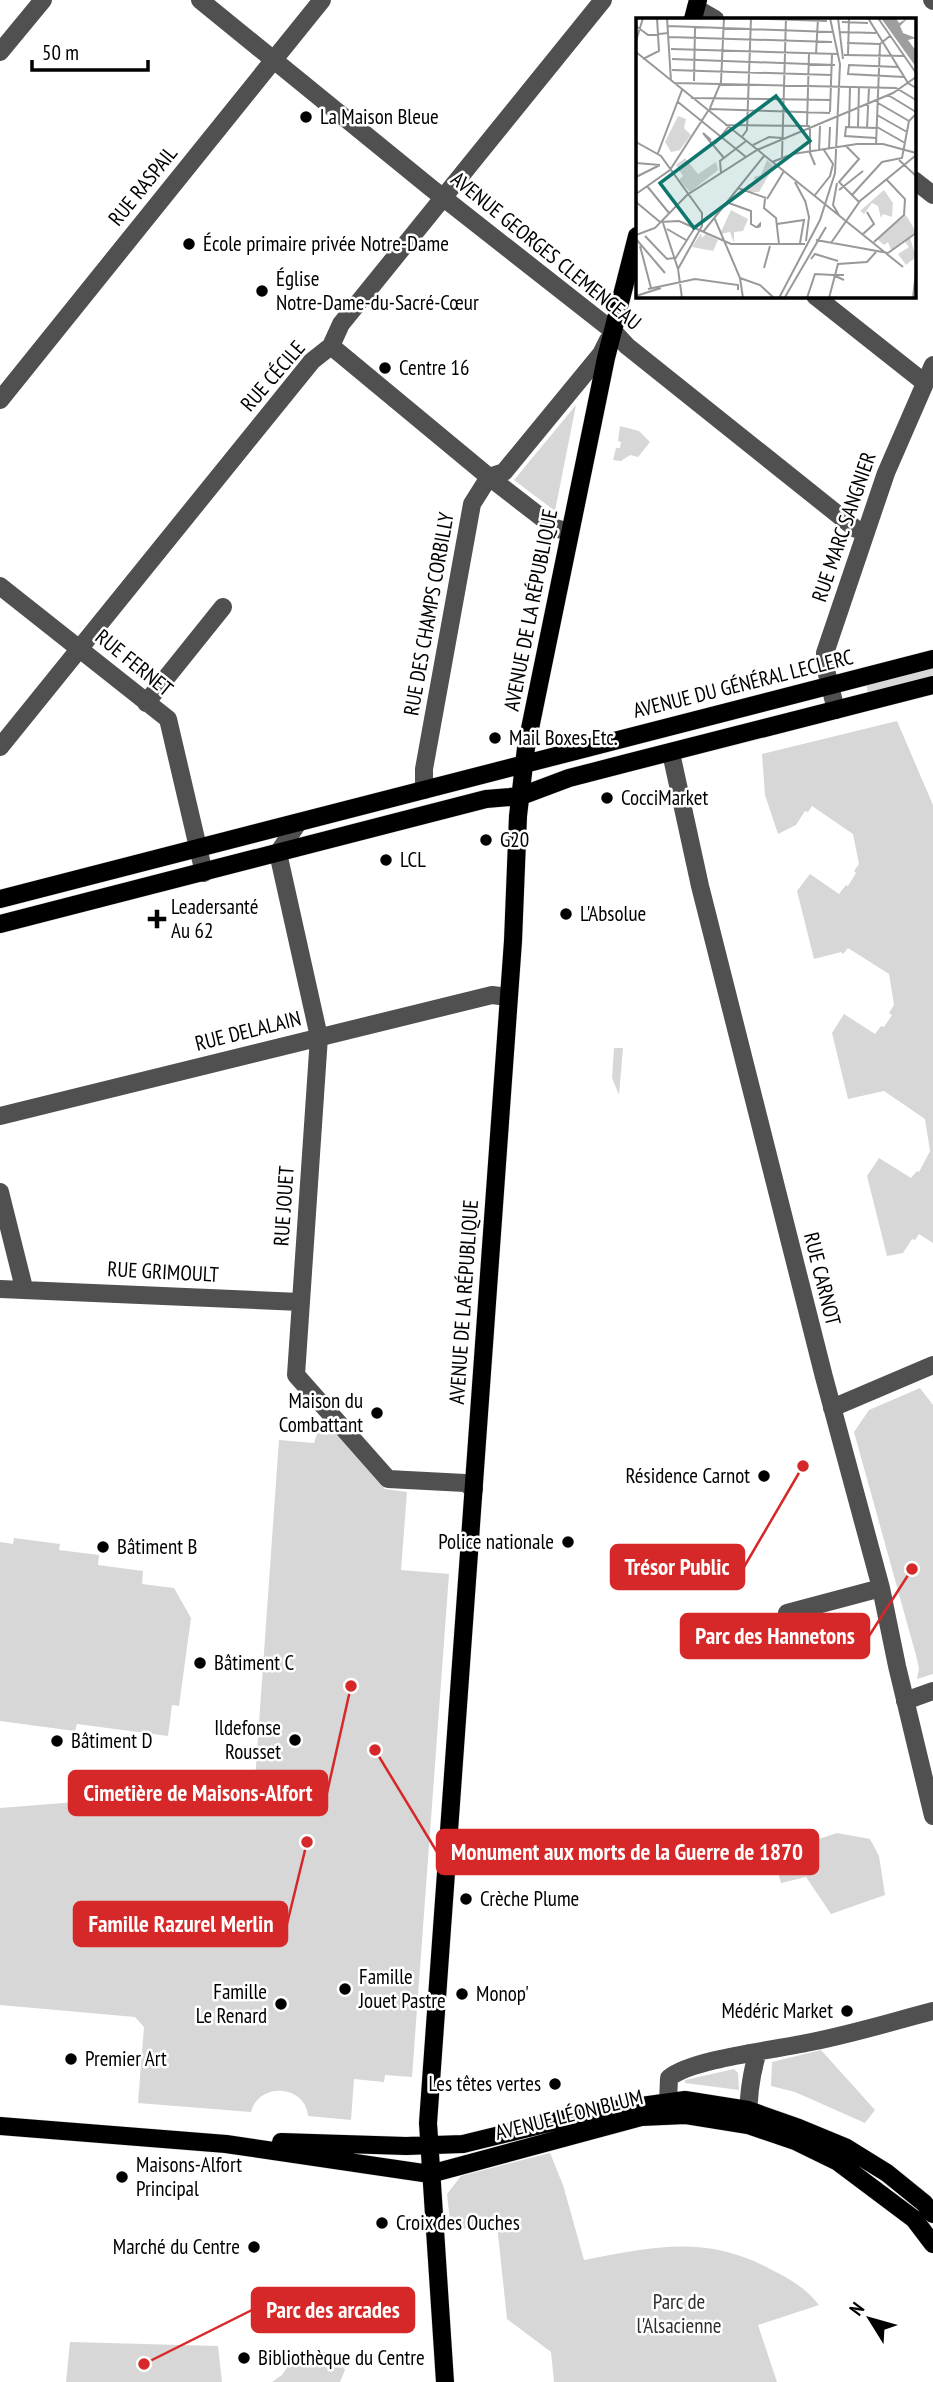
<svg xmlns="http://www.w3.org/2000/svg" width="933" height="2382" font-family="'PT Sans Narrow',sans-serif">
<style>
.green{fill:#d7d7d7}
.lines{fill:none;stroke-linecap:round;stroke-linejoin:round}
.major-casing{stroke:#dbdbdb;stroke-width:19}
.minor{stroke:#505050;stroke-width:18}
.major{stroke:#000;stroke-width:18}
.poi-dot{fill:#000;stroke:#fff;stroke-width:2.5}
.labels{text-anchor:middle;stroke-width:5;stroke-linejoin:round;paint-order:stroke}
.poi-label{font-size:21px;fill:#000;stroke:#fff;text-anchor:start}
.street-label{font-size:21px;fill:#000;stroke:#fff}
.park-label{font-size:21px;fill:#2e2e2e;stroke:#fff}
.inset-road{fill:none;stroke:#999;stroke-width:2}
.view{fill:#0f766e;fill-opacity:0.15;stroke:#0f766e;stroke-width:3.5}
.inset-edge{fill:none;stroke:#000;stroke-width:3.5}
.leader{fill:none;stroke:#d62828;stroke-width:2.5}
.callout-dot{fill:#d62828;stroke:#fff;stroke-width:2.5}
.callout{fill:#d62828;stroke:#d62828;stroke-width:2.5}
.callout-label{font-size:23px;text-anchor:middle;font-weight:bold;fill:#fff}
</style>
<rect width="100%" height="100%" fill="#fff"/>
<path class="green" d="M576,405l-21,106 -41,-31z
M620,426l19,5 11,11 -12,15 -8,-2 -9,6 -8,-1 3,-12h4l1,-6 -3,-1z
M933,667v10l-65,16 -2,-9z
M897,721l36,84v438l-14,-9 -4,6 -3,-1 -9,14 -16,3 -20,-80 12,-18 32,20 6,-7 2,1 11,-21 -5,-32 -41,-28 -36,8 -16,-66 12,-19 31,20 6,-8 3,1 8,-12 -3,-2 5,-8 -5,-31 -41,-26 -5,6 -2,-2 -27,7 -17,-68 13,-17 29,20 7,-9 2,1 8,-13 -2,-2 5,-7 -6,-30 -41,-28 -4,6 -3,-1 -9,14 -18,9 -13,-39 -3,-41z
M614,1048h9l-4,47 -7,-17z
M920,1388l13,17v269l-16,5 2,-10 -2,-10 -63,-227 15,-22z
M322,1419l63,70 22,3 -6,78 48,4 -37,503 -27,-2 -1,7 -30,-3 -3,41 -43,-4c-2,-31 -49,-35 -57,-4l-113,-9 6,-76 -9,-10 -135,-12v-197l114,-9 139,9 26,-368 35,3z
M14,1538l46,6 -1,6 40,5 -1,10 45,6 -1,13 32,4 17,30 -12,88 -7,-1 -4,31 -91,-12 -2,7 -75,-10v-179l13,2z
M837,1833l33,6 9,17 6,39 -54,19 -25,-37 -25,6 -9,-29z
M821,2050l54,60 -10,13 -70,-31 -24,-6 1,-24z
M734,2069l4,4 1,17 -54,-7v-3z
M550,2153l13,32 21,75c69,-13 122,-26 188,10 18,9 35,19 47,35l-61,20 19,57h-223l-3,-30 -44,-33 -10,-94 -46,5 -4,-36 14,-18z
M70,2342l148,4 4,36h-156z
M324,2352l11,3 10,15 -5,12h-68l10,-7 11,-16 24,-3z"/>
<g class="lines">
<defs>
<path id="major" d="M693,19l5,-19
M0,899l933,-240
M0,924l486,-125 35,-3 48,-18 58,-15 306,-78
M0,2126l226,18 204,30 211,-57 45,-2 62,10 47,16 43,21 76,57 19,25
M281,2142l125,4 57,-2 127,-31 95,-13 63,10 51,18 46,19 42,26 37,30 9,11
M445,2382l-17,-259 85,-1182 5,-125 8,-68 80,-390 31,-122"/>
</defs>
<use href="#major" class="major-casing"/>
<path class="minor" d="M200,0l231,188 182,143 14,15 229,183 10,3
M932,0l1,1
M696,8l19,11
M0,52l43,-52
M914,180l19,15
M815,296l110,87
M331,346l158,131 66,51 15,4
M0,400l322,-400
M0,586l168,133 36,154
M146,703l77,-96
M836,710l-10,-40 -1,-17 61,-180 47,-108
M0,747l312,-386 19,-15 10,-22 262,-324
M671,753l29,133 124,491 57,211 16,78 36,150
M424,790v-21l48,-265 17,-27 15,-5 97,-118 7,-14
M298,823l-20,30 41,184 -23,338 92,104 77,4 9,6
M0,1116l492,-121 16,2
M0,1192l24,96
M0,1289l300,13
M832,1408l101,-43
M787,1613l94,-25
M905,1701l28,-10
M668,2102l1,-24c23,-19 105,-28 137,-35 43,-8 85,-21 127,-32
M748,2124c0,-26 2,-48 10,-72"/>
<use href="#major" class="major"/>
</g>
<g class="poi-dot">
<circle cx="306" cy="117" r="7"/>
<circle cx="189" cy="244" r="7"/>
<circle cx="262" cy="291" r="7"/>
<circle cx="385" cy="368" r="7"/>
<circle cx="495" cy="738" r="7"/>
<circle cx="607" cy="798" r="7"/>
<circle cx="486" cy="840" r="7"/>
<circle cx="386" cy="860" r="7"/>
<circle cx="566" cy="914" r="7"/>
<path d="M153.5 908.5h7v7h7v7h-7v7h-7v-7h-7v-7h7z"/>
<circle cx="377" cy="1413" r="7"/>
<circle cx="764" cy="1476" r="7"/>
<circle cx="568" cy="1542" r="7"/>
<circle cx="103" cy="1547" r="7"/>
<circle cx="200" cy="1663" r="7"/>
<circle cx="295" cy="1740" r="7"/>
<circle cx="57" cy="1741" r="7"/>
<circle cx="466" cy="1899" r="7"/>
<circle cx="345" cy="1989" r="7"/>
<circle cx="462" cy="1994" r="7"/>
<circle cx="281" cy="2004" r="7"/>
<circle cx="847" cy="2011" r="7"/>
<circle cx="71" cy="2059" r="7"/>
<circle cx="555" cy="2084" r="7"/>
<circle cx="122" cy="2177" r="7"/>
<circle cx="382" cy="2223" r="7"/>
<circle cx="254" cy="2247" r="7"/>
<circle cx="244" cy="2358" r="7"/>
</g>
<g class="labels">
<g class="poi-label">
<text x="320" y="124">La Maison Bleue</text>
<text x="203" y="251">École primaire privée Notre-Dame</text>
<text x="276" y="286">Église<tspan x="276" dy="24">Notre-Dame-du-Sacré-Cœur</tspan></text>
<text x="399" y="375">Centre 16</text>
<text x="509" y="745">Mail Boxes Etc.</text>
<text x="621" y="805">CocciMarket</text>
<text x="500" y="847">G20</text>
<text x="400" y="867">LCL</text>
<text x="171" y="914">Leadersanté<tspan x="171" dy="24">Au 62</tspan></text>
<text x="580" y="921">L'Absolue</text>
<text x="363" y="1408" text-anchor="end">Maison du<tspan x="363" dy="24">Combattant</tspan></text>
<text x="750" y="1483" text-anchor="end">Résidence Carnot</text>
<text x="554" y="1549" text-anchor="end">Police nationale</text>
<text x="117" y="1554">Bâtiment B</text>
<text x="214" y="1670">Bâtiment C</text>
<text x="281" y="1735" text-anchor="end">Ildefonse<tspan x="281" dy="24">Rousset</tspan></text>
<text x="71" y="1748">Bâtiment D</text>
<text x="480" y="1906">Crèche Plume</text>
<text x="359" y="1984">Famille<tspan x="359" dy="24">Jouet Pastre</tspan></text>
<text x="267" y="1999" text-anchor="end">Famille<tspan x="267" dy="24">Le Renard</tspan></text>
<text x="476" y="2001">Monop'</text>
<text x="833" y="2018" text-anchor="end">Médéric Market</text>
<text x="85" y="2066">Premier Art</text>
<text x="541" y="2091" text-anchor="end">Les têtes vertes</text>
<text x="136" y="2172">Maisons-Alfort<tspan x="136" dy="24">Principal</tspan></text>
<text x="396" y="2230">Croix des Ouches</text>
<text x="240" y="2254" text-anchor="end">Marché du Centre</text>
<text x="258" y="2365">Bibliothèque du Centre</text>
</g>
<g class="street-label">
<text transform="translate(143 186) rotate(-51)" y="7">RUE RASPAIL</text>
<text transform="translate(546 251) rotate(39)" y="7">AVENUE GEORGES CLEMENCEAU</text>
<text transform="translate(273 376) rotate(-49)" y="7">RUE CÉCILE</text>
<text transform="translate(844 527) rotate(-71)" y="7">RUE MARC SANGNIER</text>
<text transform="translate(531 610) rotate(-79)" y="7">AVENUE DE LA RÉPUBLIQUE</text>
<text transform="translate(429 614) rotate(-80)" y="7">RUE DES CHAMPS CORBILLY</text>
<text transform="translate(134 663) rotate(39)" y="7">RUE FERNET</text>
<text transform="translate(743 684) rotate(-14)" y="7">AVENUE DU GÉNÉRAL LECLERC</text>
<text transform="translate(248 1031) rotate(-14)" y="7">RUE DELALAIN</text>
<text transform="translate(284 1206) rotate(-86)" y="7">RUE JOUET</text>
<text transform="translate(163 1272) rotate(3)" y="7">RUE GRIMOULT</text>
<text transform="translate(822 1279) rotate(76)" y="7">RUE CARNOT</text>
<text transform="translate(464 1302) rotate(-86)" y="7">AVENUE DE LA RÉPUBLIQUE</text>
<text transform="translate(569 2115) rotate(-14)" y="7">AVENUE LÉON BLUM</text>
</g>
<g class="park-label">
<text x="679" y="2309">Parc de<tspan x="679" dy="24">l'Alsacienne</tspan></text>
</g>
</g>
<g transform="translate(636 18)">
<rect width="280" height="280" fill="#fff"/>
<path d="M42,98l8,3 -2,9 7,7 -11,15 -9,2 -6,-10zM49,140l13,16 18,-12 2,8 -28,22 -11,-12 4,-4 -7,-11zM131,142l7,6 -15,26h-10l-2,-7 8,-3 -1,-5 7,-2zM248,172l9,13 -1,14 -9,-3 -2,4 -3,-12 -6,-3 -8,11 -4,-3zM95,192l17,9 -5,12 -9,1v11l-4,-11 -10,2zM270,197l10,17 -25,18 -3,-8 -4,3 -7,-6zM65,215l1,5 4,-4 12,6 -5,11 -21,-4zM274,220l6,19 -10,8 -8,-11 11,-7 -4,-5z" fill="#d7d7d7"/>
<path d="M245,0h15l3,5 9,-5 -8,8 3,7 13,5 -8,2 8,11v16z" fill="#9e9e9e"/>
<path class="inset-road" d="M31,0l4,63M103,0l88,3M202,0l5,41M232,0l40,65 8,5M242,0l38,55M206,4l26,1M0,8l12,9 21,-2M32,8l164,6M204,14l36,1M33,19l163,5M0,23l7,-23M211,25l33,1M35,31l166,5M0,34l267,215M180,36l2,-36M208,37l61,1M212,37l1,-37M7,41l16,-8 -2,-33M36,41l163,6M262,49l-49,-2 -1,9 56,3M36,52l159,5M58,63l1,-54M38,65l222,5 20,12M252,77l28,17M55,80l140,2M42,84l68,55M242,85l31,18M74,90l11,-26 3,-64M73,91l121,4M194,94l2,-58M241,97l30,17M89,107l85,1M171,107l2,-72M213,109l1,-40M222,109l1,-40M241,109l28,16M174,110v25l5,12M231,110l2,-40M106,119l5,-7 4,-112M240,120l-31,-2 1,-9 31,1M75,122l-8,-7 21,25M0,124l25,14 41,57v13l-24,43 4,29M79,126l14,-18M117,127l16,-8 13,1M240,127l4,-101 11,-9M210,128l13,13 -20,23 20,20M193,131l1,-22M183,133l1,-25M22,135l24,-63M146,139l4,-139M263,142l17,16M136,144l21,-8 64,-10h26l33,9M0,145l24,2M85,155l-1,-12 26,-20M0,159l24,-12M159,164l10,19M201,165l-4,22 6,10M11,168l22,27M102,170l28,10M203,172l24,-19M0,176l34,-24 38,-59M179,177l15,-19 3,-12 -9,-14M216,177l30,-33 20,-4 7,-37 7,-7M129,181l-1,9 12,10 3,26M131,181l17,-28M169,182l4,17 -3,24M0,184l24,20 19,-1 52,23h74M90,184l25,9v13l5,3h2l2,-1v-2l-3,3M78,199l26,61 3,20M27,205l15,46M141,206l27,-4 -4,23M31,211l19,11M67,214l61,-76M227,216l11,-10 -7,-12M0,217l19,-7 32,-33 70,-45 136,-57 23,-16M9,218l22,23 7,-1M0,221l29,34M180,222l72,13M238,224l30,-27 1,-16 -18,-19M195,225l29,-42 55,-45M4,228l11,42M252,235l28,-20M39,241l19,-30M175,241l4,-5 23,7M128,250l6,-22M208,257h-11l11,5M104,260l20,7 14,13M12,271l47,-10 43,6v5M0,278l25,-8M149,279l41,-70M143,280l41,-78 15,-47 5,-109 -10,-46M171,280l8,-24 18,1M193,280l9,-34 29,-2 9,-10M277,280l3,-27"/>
<path class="view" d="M140,78l34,45 -116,87 -34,-45z"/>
<rect width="280" height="280" class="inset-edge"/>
</g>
<path class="leader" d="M803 1466L744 1567M912 1569L869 1636M351 1686L327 1793M375 1750L437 1852M307 1842L287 1924M144 2364L252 2310"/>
<g class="callout-dot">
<circle cx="803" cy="1466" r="7"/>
<circle cx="912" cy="1569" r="7"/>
<circle cx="351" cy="1686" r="7"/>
<circle cx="375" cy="1750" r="7"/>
<circle cx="307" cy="1842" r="7"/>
<circle cx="144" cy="2364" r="7"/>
</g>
<g class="callout">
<rect x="611" y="1545" width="133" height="44" rx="7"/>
<rect x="681" y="1614" width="188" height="44" rx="7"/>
<rect x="69" y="1771" width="258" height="44" rx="7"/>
<rect x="437" y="1830" width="381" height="44" rx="7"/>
<rect x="74" y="1902" width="213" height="44" rx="7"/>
<rect x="252" y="2288" width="162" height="44" rx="7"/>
</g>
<g class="callout-label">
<text x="677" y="1575">Trésor Public</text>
<text x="775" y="1644">Parc des Hannetons</text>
<text x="198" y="1801">Cimetière de Maisons-Alfort</text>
<text x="627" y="1860">Monument aux morts de la Guerre de 1870</text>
<text x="181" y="1932">Famille Razurel Merlin</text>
<text x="333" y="2318">Parc des arcades</text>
</g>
<g transform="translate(870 2319) rotate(307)" stroke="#ffffff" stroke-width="5" paint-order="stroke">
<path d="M0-5L12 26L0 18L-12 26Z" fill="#000000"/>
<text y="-10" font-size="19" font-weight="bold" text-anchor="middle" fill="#000000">N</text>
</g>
<path d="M32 60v10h116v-10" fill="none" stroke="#000000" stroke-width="3.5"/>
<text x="42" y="60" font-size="21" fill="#000000" stroke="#ffffff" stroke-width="5" paint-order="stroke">50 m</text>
</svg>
